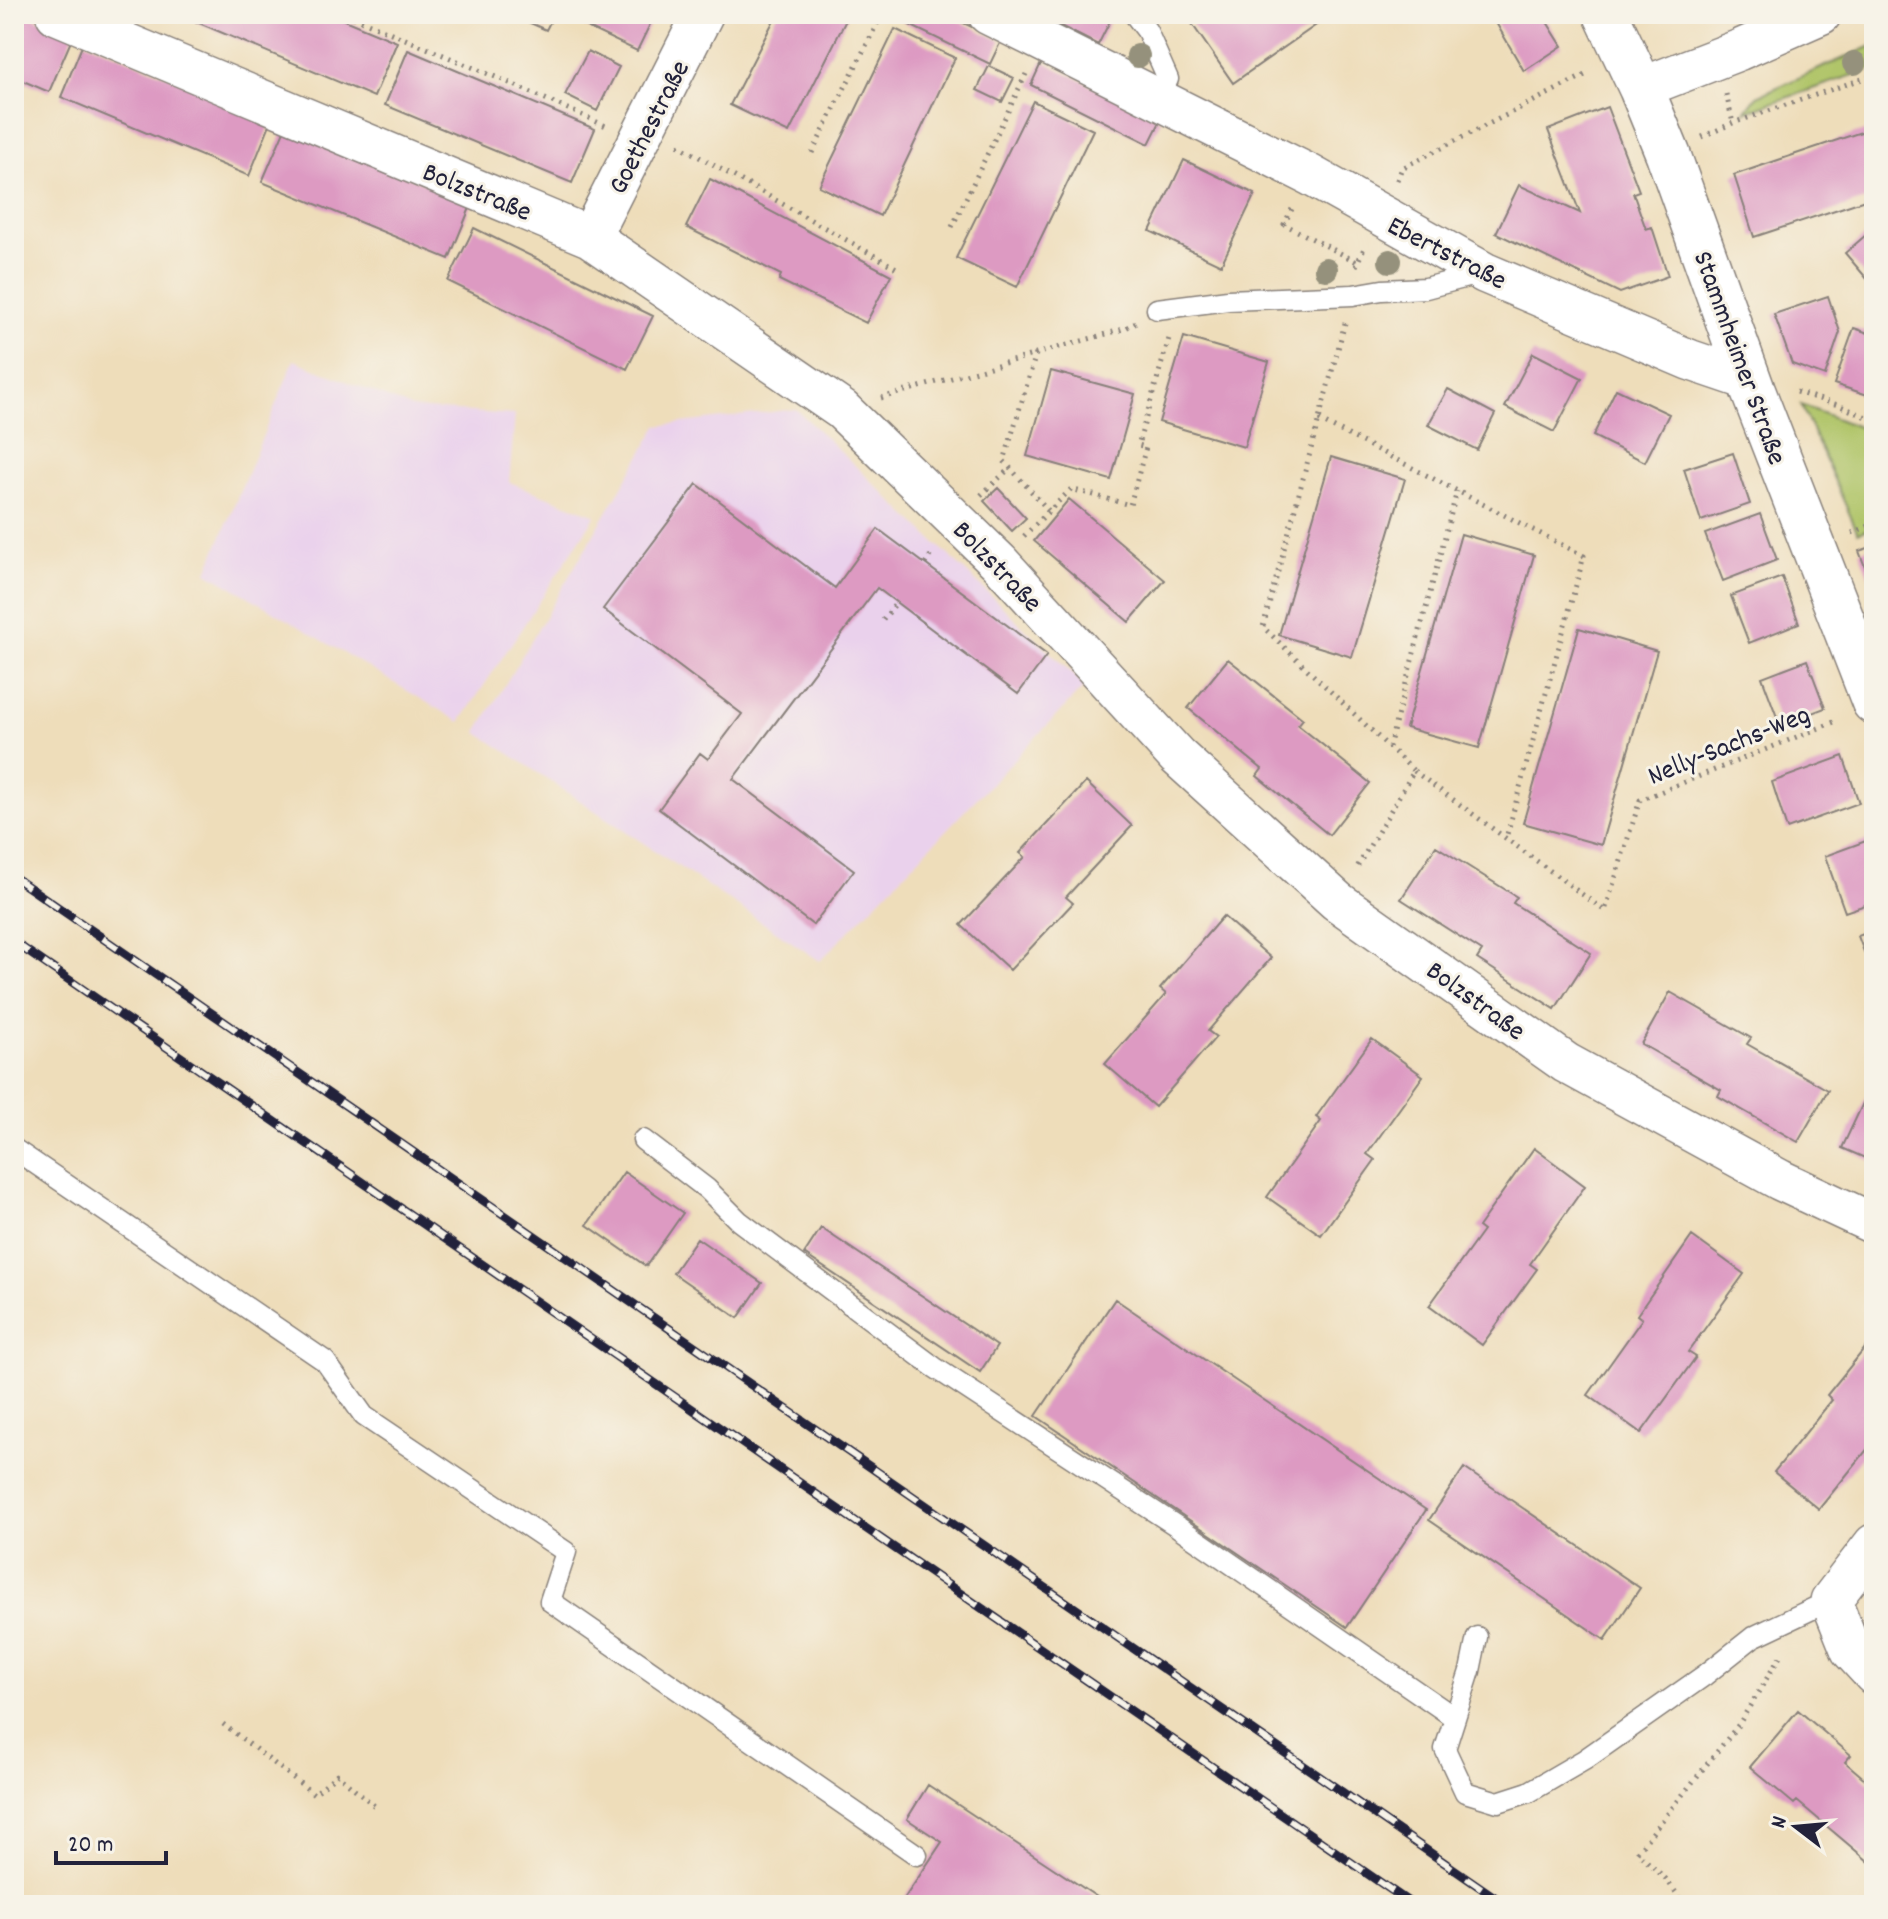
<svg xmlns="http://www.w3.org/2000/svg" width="1888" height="1919" font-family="Dekko,sans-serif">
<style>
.built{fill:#ead1ec}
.green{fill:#b0c569;stroke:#697452;stroke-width:2}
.building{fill:#dd9ac2}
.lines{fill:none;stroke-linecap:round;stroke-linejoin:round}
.lane-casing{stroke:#88807a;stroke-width:23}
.street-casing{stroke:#88807a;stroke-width:43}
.secondary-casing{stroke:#88807a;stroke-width:47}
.path{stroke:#88807a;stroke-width:5;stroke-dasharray:2 6;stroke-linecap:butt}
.lane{stroke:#fff;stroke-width:20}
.street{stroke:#fff;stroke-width:40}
.secondary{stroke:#fff;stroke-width:44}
.rail-casing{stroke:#22223b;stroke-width:9}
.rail{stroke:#f7f3e8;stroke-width:6;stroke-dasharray:18;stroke-linecap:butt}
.tree{fill:#95917c}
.labels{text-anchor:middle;stroke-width:6;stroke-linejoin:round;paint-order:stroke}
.street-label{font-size:28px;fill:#22223b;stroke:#f7f3e8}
</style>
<rect width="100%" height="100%" fill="#f7f3e8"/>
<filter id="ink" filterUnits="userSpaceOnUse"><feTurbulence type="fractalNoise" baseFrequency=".0125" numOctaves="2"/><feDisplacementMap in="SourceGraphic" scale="16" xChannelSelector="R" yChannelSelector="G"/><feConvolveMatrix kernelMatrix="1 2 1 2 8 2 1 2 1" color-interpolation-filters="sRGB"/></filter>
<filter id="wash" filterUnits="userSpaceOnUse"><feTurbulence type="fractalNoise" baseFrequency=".006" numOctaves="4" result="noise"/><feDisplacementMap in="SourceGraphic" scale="32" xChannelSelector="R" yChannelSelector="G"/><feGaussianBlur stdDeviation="1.8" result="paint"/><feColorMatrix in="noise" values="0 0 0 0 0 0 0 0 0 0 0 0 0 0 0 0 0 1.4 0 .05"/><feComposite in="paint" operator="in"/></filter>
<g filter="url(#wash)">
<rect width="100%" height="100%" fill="#eeddba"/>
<path class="built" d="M294,360l118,48 103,7 -6,67 87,33 -136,207 -253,-150z
M796,409l289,277 -265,275 -343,-229 181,-306z"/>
<path class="green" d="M1874,45v23l-129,44 12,-16z
M1801,405l73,28v93l-16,7z"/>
<g id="blocks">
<path class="building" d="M14,14h11l49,20 -25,58 -35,-15z
M189,14h141l67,28 -23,55 -187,-79z
M523,14h31l-8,16 -25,-11z
M580,14h75l-18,37 -61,-29z
M777,14h72l-60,119 -59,-28z
M895,14h50l56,27 -11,23 -97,-47z
M1037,14h64l10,5 -13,26z
M1200,14h132l-99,69 -43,-62z
M1491,14h51l20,32 -38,25z
M895,29l60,29 -75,158 -61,-30z
M84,41l188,78 -23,57 -188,-79z
M408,50l187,79 -23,54 -187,-78z
M588,51l31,16 -22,44 -32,-16z
M1042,61l119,59 -12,24 -118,-59z
M989,66l25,12 -12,24 -25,-12z
M1033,101l60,29 -76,157 -61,-29z
M1607,107l32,84 -6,2 13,36 6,-2 16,49 -48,17 -124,-60 23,-48 61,28 -32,-83z
M286,126l186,77 -23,56 -187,-77z
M1870,129l4,12v56l-120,40 -20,-62z
M1184,160l71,34 -34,71 -71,-34z
M710,179l181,96 -25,48 -87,-43 2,-5 -95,-48z
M474,228l179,88 -26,53 -179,-88z
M1874,228v59l-29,-34z
M1828,296l12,36 -15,44 -33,-12 -18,-50z
M1854,328l20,7v62l-40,-13z
M1184,337l85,25 -25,85 -85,-25z
M1533,353l49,25 -28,54 -49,-25z
M1051,371l84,23 -24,86 -84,-24z
M1448,389l47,25 -18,36 -49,-25z
M1616,389l53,25 -24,48 -52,-26z
M1733,453l17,51 -49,17 -17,-52z
M1331,457l74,22 -53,178 -73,-22z
M697,484l138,104 43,-59 169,126 -29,39 -141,-106 -144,191 121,91 -41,55 -154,-116 41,-56 8,6 34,-45 -139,-105z
M998,488l28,30 -14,13 -28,-30z
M1069,499l96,81 -36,42 -95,-81z
M1760,514l17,46 -54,21 -18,-47z
M1461,534l73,21 -55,193 -73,-20z
M1874,546v44l-15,-39z
M1782,577l17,46 -50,20 -18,-47z
M1579,628l78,23 -56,194 -78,-22z
M1228,659l75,60 -5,6 72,58 -41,52 -72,-59 5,-7 -74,-61z
M1807,660l18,48 -45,17 -18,-48z
M1843,756l16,47 -72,26 -15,-47z
M1086,782l46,44 -66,71 7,6 -63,67 -49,-45 64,-68 -5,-4z
M1874,838v64l-29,10 -20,-56z
M1436,846l81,51 -4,6 78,50 -36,56 -78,-50 5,-8 -81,-52z
M1223,916l48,42 -63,73 8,6 -61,70 -50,-43 61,-70 -6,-5z
M1874,930v48l-16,-42z
M1670,992l81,46 -4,6 81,46 -30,52 -80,-46 3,-6 -80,-46z
M1372,1039l51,37 -56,78 8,6 -54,75 -54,-38 54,-76 -5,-4z
M1871,1086l3,2v74l-32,-14z
M1534,1148l51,38 -55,78 7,5 -55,76 -53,-39 54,-75 -5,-4z
M624,1172l59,41 -37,53 -59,-41z
M821,1228l176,118 -17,26 -176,-118z
M1692,1236l52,38 -56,78 8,5 -55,76 -53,-38 54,-76 -5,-4z
M697,1238l65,45 -24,35 -65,-45z
M1115,1299l311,211 -79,117 -311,-211z
M1874,1337v91l-3,3 3,10 -55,68 -45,-37 58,-72 -5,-5z
M1464,1468l176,120 -35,52 -176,-120z
M1798,1710l53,45 -6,7 29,25v79l-77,-65 -3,3 -44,-37z
M928,1785l181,120h-209l42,-63 -35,-23z"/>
</g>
</g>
<g filter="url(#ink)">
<use href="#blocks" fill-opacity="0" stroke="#88807a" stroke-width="2"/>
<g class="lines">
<defs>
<path id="lane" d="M1134,14l13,17 21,48 -10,20
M1157,309l71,-9 125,-5 29,-5 44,-2 56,-15
M643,1140l64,49 32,32 195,146 244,160 277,191
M14,1149l311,212 39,55 202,136 -16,49 367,254
M1477,1637l-7,34 -25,78 20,43 33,10 31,-10 55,-32 121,-85 48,-38 78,-37"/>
<path id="street" d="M56,14l534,223 252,173 157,152 178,194 160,145 229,162 214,117 94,44
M988,14l322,161 175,98 205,87 59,20
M1641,88l98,-38 82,-36
M590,237l113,-223
M1874,1544l-43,56 20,50 23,25"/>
<path id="secondary" d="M1606,14l35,74 27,66 85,237 121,311"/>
</defs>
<use href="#lane" class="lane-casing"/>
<use href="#street" class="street-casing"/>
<use href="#secondary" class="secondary-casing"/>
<path class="path" d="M346,14l159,67 101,45
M1726,94l7,29
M1702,137l31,-14 141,-48
M678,145l220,124
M812,153l70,-139
M1397,180l5,-12 187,-95
M1292,209l-8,15 73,38
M952,227l74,-153
M1356,266l9,-20
M1345,323l-82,304 151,144 -58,98
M1036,354l-32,107 45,50 22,-22 59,16 16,-58 -8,-2 32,-110
M1796,392l42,13 36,15
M881,398l243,-69 12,-7
M1319,420l265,136 -78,282
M981,495l28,-26
M1852,533l22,-9
M1024,536l25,-25
M925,564l8,-13
M883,620l13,-17
M1389,747l68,-256
M1414,771l191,140 35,-111 199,-80
M223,1724l91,70 23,-20 40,34
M1685,1905l-19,-26 -29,-27 102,-128 42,-69"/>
<use href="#lane" class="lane"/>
<use href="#street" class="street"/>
<use href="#secondary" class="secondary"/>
<defs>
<path id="rail" d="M14,877l1492,1028
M14,942l1399,963"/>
</defs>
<use href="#rail" class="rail-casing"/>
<use href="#rail" class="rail"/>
</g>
<g class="tree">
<circle cx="1138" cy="56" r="12"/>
<circle cx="1854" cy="63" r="12"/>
<circle cx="1390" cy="261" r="12"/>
<circle cx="1326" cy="269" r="12"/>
</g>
</g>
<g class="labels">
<g class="street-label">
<text transform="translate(647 126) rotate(-63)" y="10">Goethestraße</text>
<text transform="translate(478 190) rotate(22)" y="10">Bolzstraße</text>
<text transform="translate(1448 251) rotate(27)" y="10">Ebertstraße</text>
<text transform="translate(1742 357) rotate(70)" y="10">Stammheimer Straße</text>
<text transform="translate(999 565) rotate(46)" y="10">Bolzstraße</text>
<text transform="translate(1728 743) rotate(-22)" y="10">Nelly-Sachs-Weg</text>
<text transform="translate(1477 999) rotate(36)" y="10">Bolzstraße</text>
</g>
</g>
<rect width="1888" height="1919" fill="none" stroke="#f7f3e8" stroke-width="48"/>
<g transform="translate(1796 1827) rotate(286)" stroke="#f7f3e8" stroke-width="6" paint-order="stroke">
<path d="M0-6L14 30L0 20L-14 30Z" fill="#22223b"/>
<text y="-12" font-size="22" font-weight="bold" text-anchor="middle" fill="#22223b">N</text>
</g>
<path d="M56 1851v12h110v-12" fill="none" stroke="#22223b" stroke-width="4"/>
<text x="68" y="1851" font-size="24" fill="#22223b" stroke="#f7f3e8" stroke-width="6" paint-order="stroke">20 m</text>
</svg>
